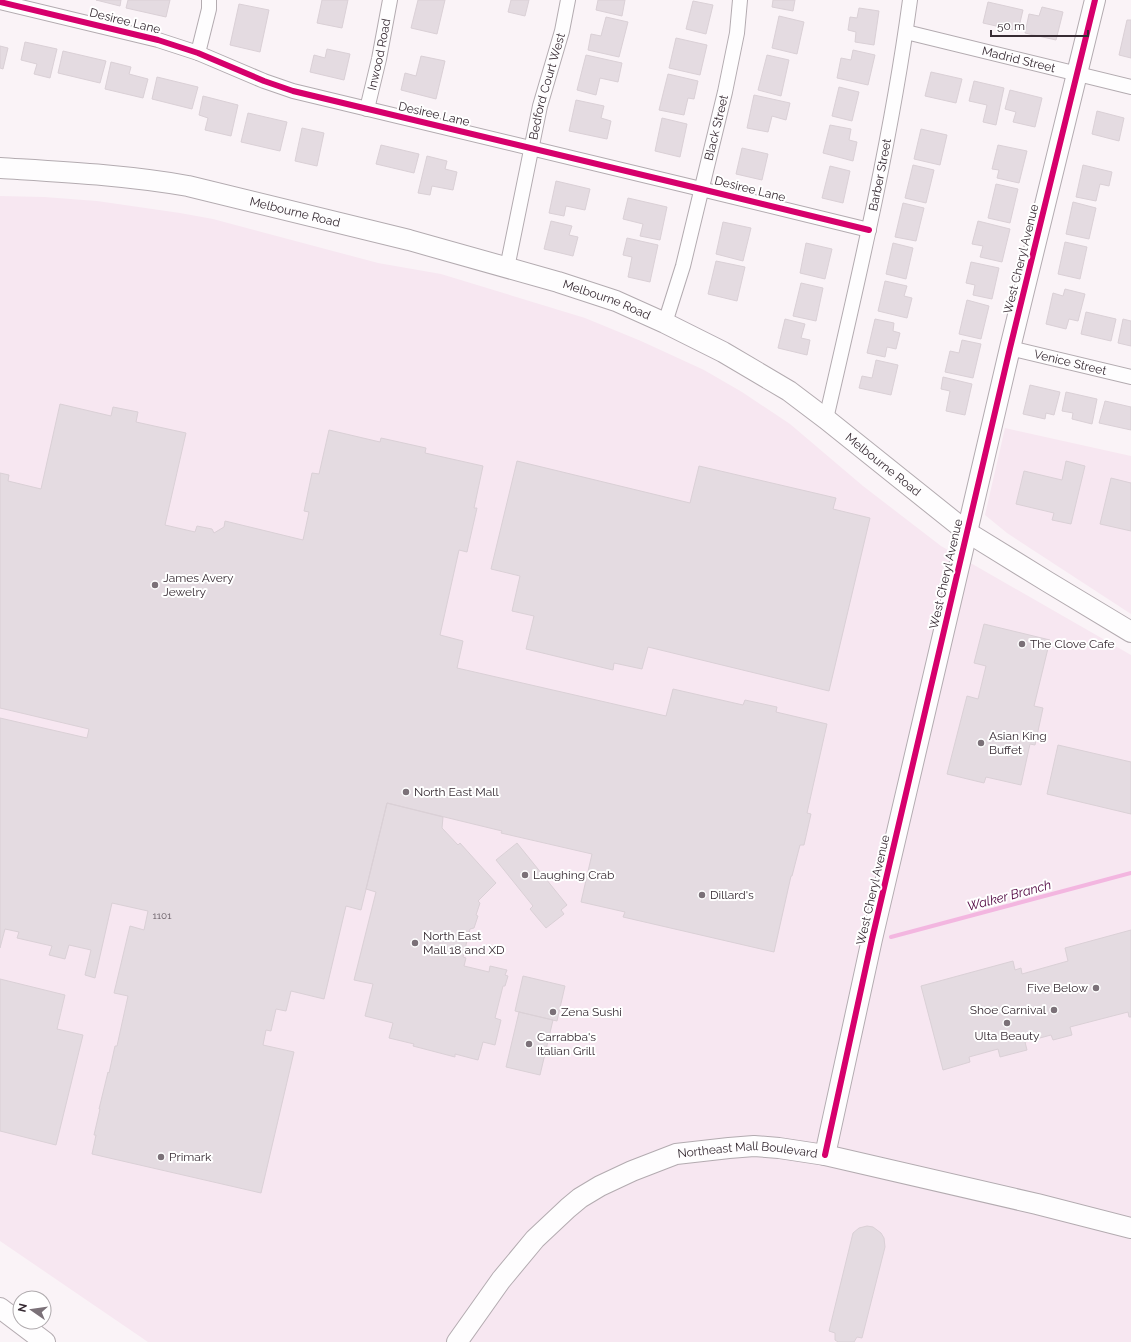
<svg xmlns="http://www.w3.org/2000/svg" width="1131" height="1342" font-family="Raleway,sans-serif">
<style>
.built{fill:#f7e7f1}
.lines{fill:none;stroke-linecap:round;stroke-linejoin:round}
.stream{stroke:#f3b6e0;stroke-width:4}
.building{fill:#e4dbe1;stroke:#dad0d6}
.street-casing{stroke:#b3abb0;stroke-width:16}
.secondary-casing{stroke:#b3abb0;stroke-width:22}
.street{stroke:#fefdfe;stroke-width:14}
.secondary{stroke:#fefdfe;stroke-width:20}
.cycleway-casing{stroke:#fff;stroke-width:8}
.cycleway{stroke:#d6006c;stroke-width:6}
.poi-dot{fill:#7b7178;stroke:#fff;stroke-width:1.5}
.labels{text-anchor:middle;stroke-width:4;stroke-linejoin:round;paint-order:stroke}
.number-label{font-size:10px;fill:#635860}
.street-label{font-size:12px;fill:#372b33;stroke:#fff}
.poi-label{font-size:12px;fill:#372b33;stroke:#fff;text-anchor:start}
.water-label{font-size:13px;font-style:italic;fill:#4f033f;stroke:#fff}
</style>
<rect width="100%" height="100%" fill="#faf3f7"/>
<path class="built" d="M0,196l44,1 53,4 83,12 33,6 165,44 63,11 144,44 56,23 63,29 38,22 48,32 73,62 78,60 190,109v687h-983l-148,-101z
M1005,428l126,28v158l-124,-81 -22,-18z"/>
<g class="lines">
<path class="stream" d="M891,937l240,-64"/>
</g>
<path class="building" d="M96,0h25l-1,6z
M128,0h42l-4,17 -40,-9z
M322,0h26l-6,28 -25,-5z
M418,0h27l-8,34 -26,-6z
M511,0h18l-4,16 -17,-4z
M598,0h27l-3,16 -26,-6z
M773,0h22l-2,11 -21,-4z
M693,1l20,4 -7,29 -20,-5z
M988,2l35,8 -5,21 -35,-8z
M239,4l30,6 -9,42 -30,-7z
M1042,7l21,5 -7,28 -31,-7 4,-19 10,2z
M859,8l20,3 -5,34 -19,-3 1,-10 -8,-2 2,-13 7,1z
M779,16l25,6 -7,32 -25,-6z
M606,17l22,5 -9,35 -31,-7 3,-16 10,2z
M1127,20h4v38l-12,-3z
M676,38l31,7 -7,30 -31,-7z
M25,42l32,7 -7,29 -16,-4 3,-10 -16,-4z
M0,46l8,2 -5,21 -3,-1z
M327,49l23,5 -6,26 -34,-8 4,-17 11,3z
M853,50l22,5 -7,30 -31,-7 4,-20 10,2z
M63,51l43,10 -6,22 -42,-10z
M586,55l36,8 -4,19 -18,-4 -4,17 -19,-5z
M767,55l22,5 -8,36 -23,-6z
M421,56l24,5 -9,38 -35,-9 4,-17 11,3z
M111,62l20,5 -2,7 19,5 -5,19 -38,-9z
M931,72l31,7 -6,24 -31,-7z
M668,74l30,7 -4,18 -6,-1 -4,17 -25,-5z
M157,77l41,10 -6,22 -40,-10z
M974,81l30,7 -8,37 -13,-3 4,-17 -18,-4z
M839,87l20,5 -7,29 -20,-5z
M1010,90l32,8 -7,29 -22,-5 3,-10 -11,-3z
M754,95l36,8 -4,17 -14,-4 -4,16 -21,-4z
M203,96l35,9 -7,31 -26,-6 3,-12 -9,-3z
M576,100l28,6 -3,12 10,3 -4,18 -38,-8z
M1097,111l27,7 -5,23 -27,-7z
M248,113l39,9 -7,29 -39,-9z
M662,118l25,6 -7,33 -25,-6z
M830,125l21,4 -2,11 8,2 -4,19 -30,-8z
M302,128l22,5 -7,33 -22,-5z
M921,129l26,6 -7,30 -26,-6z
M381,145l38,9 -5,19 -38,-9z
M998,145l29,6 -8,32 -22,-5 2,-8 -7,-1z
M742,148l26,6 -6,26 -26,-6z
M427,156l20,5 -2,8 12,3 -4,18 -21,-4 -2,9 -12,-2z
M913,165l21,5 -8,33 -21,-5z
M1083,165l29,7 -3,14 -9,-2 -4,17 -20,-4z
M830,166l20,5 -7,32 -21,-5z
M556,181l34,8 -5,21 -19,-4 -2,10 -15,-3z
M996,184l22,5 -8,34 -22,-5z
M628,198l39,9 -7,33 -20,-4 3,-12 -20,-5z
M1073,202l23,6 -7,31 -23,-5z
M903,203l21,5 -8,33 -21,-4z
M551,221l21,5 -3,9 9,2 -5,19 -29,-7z
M978,221l32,8 -8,33 -22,-5 3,-11 -11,-2z
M723,222l28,6 -8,33 -27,-7z
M627,238l31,7 -8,37 -22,-5 4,-20 -9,-2z
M1065,242l22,5 -7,32 -22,-5z
M806,243l26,6 -7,30 -25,-6z
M893,243l20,5 -7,31 -20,-5z
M716,261l29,6 -8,34 -29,-7z
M971,262l28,6 -7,31 -19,-4 2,-10 -9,-2z
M885,281l22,5 -3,10 8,2 -5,20 -29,-7z
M801,283l22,5 -7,33 -23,-5z
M1065,289l20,5 -7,27 -9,-2 -3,10 -20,-5 7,-31 10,3z
M967,300l22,6 -8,33 -22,-5z
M1086,312l30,7 -5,22 -30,-7z
M785,319l20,5 -4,14 9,2 -3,15 -29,-7z
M875,319l19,4 -1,8 7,2 -4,16 -9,-2 -2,10 -18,-4z
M1123,319l8,2v25l-13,-3z
M962,340l19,4 -8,34 -28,-6 5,-21 9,2z
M876,360l22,5 -7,30 -32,-7 3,-12 10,2z
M943,377l29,7 -7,31 -19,-4 4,-20 -9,-2z
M1030,385l30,7 -6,23 -8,-2 -1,6 -22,-5z
M1066,392l31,7 -5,25 -20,-5 1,-6 -11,-2z
M1105,401l26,6v23l-32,-7z
M60,404l51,12 2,-9 25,5 -2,10 50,11 -21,92 30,7 2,-6 15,3 2,4 10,-6 1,-6 78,19 6,-28 -5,-1 8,-38 7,1 10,-44 51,12 1,-4 45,10 -1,5 58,13 -9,42h3l-10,44 -8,-2 -19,85 23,6 -6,27 209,48 7,-27 70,16 2,-5 32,7 -1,5 51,12 -20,89 4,1 -7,31h-4l-8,31h-1l-17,76 -151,-35 2,-5 -44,-10 11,-48 -91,-21 1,-2 -115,-28 -26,107 -15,-4 -22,93 -33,-8 -5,20 -10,-2 -5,22 -5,-1 -3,15 31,7 -33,141 -169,-39 4,-19h-2l6,-26h-1l9,-37 1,1 6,-27h2l11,-50 -14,-3 16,-67 14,4 4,-19 -36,-8 -17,75 -10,-3 6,-25 -22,-5 -4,14 -16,-4 3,-9 -35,-8 2,-6 -14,-3 -5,19v-230l87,20 2,-9 -89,-21v-235l9,2 -1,6 33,8z
M517,461l173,42 9,-37 137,32 -3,11 37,9 -41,173 -181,-44 -6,22 -28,-6 -1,7 -87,-21 8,-33 -22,-5 8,-35 -29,-7z
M1066,461l19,5 -14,58 -19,-4 2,-7 -38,-9 8,-33 38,9z
M1111,478l20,5v48l-31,-7z
M984,624l66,16 -16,66 9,2 -8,37 -5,-1 -9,41 -35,-8 -2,6 -37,-9 20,-78 11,3 8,-33 -12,-3z
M1058,745l73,17v52l-84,-20z
M387,803l56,14 -1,11 16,17 2,-2 36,40 -18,18 2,2 -4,12 2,1 -4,12 -4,1 -7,28 3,1 -2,8 25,6 1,-6 17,4 -2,5 3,1 -3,10h-2l-8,32 6,2 -6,25 -12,-3 -5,18 -23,-6v3l-42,-11 1,-2 -25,-6 4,-15 -28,-7 8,-32 -19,-4 22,-88 -10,-3z
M517,843l50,62 -6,5 3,4 -18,14 -16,-19 3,-3 -37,-46z
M1131,930v87h-2l-1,-5 -58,15 2,8 -19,5 -2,-5 -26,7 2,8 -27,7 -2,-8 -29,8 1,5 -27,8 -22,-84 92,-25 2,9 6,-2 1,6 46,-13 -3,-13z
M523,976l42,10 -8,35 -42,-10z
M0,979l65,16 -8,34 26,6 -27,110 -56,-14z
M519,1012l34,8 -13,55 -34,-8z
M867,1226l6,1 8,6 3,5 1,9 -23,91 -5,-1 -3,5h-16l-3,-2v-7l-6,-2 24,-98 6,-5z"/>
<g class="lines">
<defs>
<g id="street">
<path d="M0,2l158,38 40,13 66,28 29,10 408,98 168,41"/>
<path id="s1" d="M906,32l225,55"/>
<path d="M198,53l11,-44v-9"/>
<path id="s2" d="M367,109l12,-50 11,-59"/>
<path id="s3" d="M507,268l33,-162 22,-75 6,-31"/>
<path id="s4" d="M665,323l18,-57 42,-174 12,-59 3,-33"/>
<path id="s5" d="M1010,348l121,29"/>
<path id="s6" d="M826,419c32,-139 65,-278 84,-419"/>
</g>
<g id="secondary">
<path id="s7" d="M0,168c63,4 126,7 188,18l221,54 149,42 58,19 49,22 58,29 66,39 37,28 141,113 81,50 83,50"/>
<path d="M825,1155l47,-216 138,-591 85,-348"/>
<path d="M0,1308l45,34"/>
<path id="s8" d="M457,1342l44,-62 34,-41 33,-31 12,-10 20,-12 32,-15 44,-17 53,-6 25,-2 25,2 46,7 212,49 94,24"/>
</g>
</defs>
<use href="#street" class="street-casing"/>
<use href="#secondary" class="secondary-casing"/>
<use href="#street" class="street"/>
<use href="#secondary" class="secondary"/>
<defs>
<path id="cycleway" d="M0,2l158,38 40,13 66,28 29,10 408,98 168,41
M825,1155l47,-216 138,-591 85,-348"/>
</defs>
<use href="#cycleway" class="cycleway-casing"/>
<use href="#cycleway" class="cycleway"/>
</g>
<g class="poi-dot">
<circle cx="155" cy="585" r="4"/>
<circle cx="1022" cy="644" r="4"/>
<circle cx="981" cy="743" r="4"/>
<circle cx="406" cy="792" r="4"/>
<circle cx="525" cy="875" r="4"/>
<circle cx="702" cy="895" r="4"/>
<circle cx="415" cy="943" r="4"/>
<circle cx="1096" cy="988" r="4"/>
<circle cx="1054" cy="1010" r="4"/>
<circle cx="553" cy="1012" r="4"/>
<circle cx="1007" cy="1023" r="4"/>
<circle cx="529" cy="1044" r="4"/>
<circle cx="161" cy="1157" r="4"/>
</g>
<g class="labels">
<g class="number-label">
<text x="162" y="919">1101</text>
</g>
<g class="street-label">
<text transform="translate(125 21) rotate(14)" y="4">Desiree Lane</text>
<text dy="4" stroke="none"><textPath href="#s2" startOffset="56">Inwood Road</textPath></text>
<text dy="4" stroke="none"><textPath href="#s1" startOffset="116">Madrid Street</textPath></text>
<text dy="4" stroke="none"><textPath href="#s3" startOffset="186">Bedford Court West</textPath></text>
<text transform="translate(434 114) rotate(13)" y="4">Desiree Lane</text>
<text dy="4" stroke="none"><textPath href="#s4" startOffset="202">Black Street</textPath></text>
<text dy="4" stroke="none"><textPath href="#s6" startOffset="250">Barber Street</textPath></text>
<text transform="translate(750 189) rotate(14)" y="4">Desiree Lane</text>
<text dy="4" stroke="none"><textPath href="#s7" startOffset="299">Melbourne Road</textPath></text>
<text transform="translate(1021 259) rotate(-76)" y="4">West Cheryl Avenue</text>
<text dy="4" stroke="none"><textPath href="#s7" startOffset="623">Melbourne Road</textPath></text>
<text dy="4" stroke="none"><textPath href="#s5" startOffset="62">Venice Street</textPath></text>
<text dy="4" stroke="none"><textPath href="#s7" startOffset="947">Melbourne Road</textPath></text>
<text transform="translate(946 574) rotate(-77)" y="4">West Cheryl Avenue</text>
<text transform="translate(873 890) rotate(-77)" y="4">West Cheryl Avenue</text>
<text dy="4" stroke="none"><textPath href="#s8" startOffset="368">Northeast Mall Boulevard</textPath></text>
</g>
<g class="poi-label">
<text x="163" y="582">James Avery<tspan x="163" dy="14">Jewelry</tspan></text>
<text x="1030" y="648">The Clove Cafe</text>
<text x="989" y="740">Asian King<tspan x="989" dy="14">Buffet</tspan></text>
<text x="414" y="796">North East Mall</text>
<text x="533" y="879">Laughing Crab</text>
<text x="710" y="899">Dillard's</text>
<text x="423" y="940">North East<tspan x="423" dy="14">Mall 18 and XD</tspan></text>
<text x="1088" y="992" text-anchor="end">Five Below</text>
<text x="1046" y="1014" text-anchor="end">Shoe Carnival</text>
<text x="561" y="1016">Zena Sushi</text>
<text x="1007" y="1040" text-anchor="middle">Ulta Beauty</text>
<text x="537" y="1041">Carrabba's<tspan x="537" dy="14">Italian Grill</tspan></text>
<text x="169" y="1161">Primark</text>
</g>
<g class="water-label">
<text transform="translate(1009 895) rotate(-15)" y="5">Walker Branch</text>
</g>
</g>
<g transform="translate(32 1310) rotate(283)"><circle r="19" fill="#ffffff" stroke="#afaaad"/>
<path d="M0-3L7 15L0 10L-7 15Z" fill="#7b7178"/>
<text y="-6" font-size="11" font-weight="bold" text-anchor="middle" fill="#372b33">N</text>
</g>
<path d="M991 30v6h97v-6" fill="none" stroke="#372b33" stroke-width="2"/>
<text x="997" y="30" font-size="12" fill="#372b33" stroke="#ffffff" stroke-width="3" paint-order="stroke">50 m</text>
</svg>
